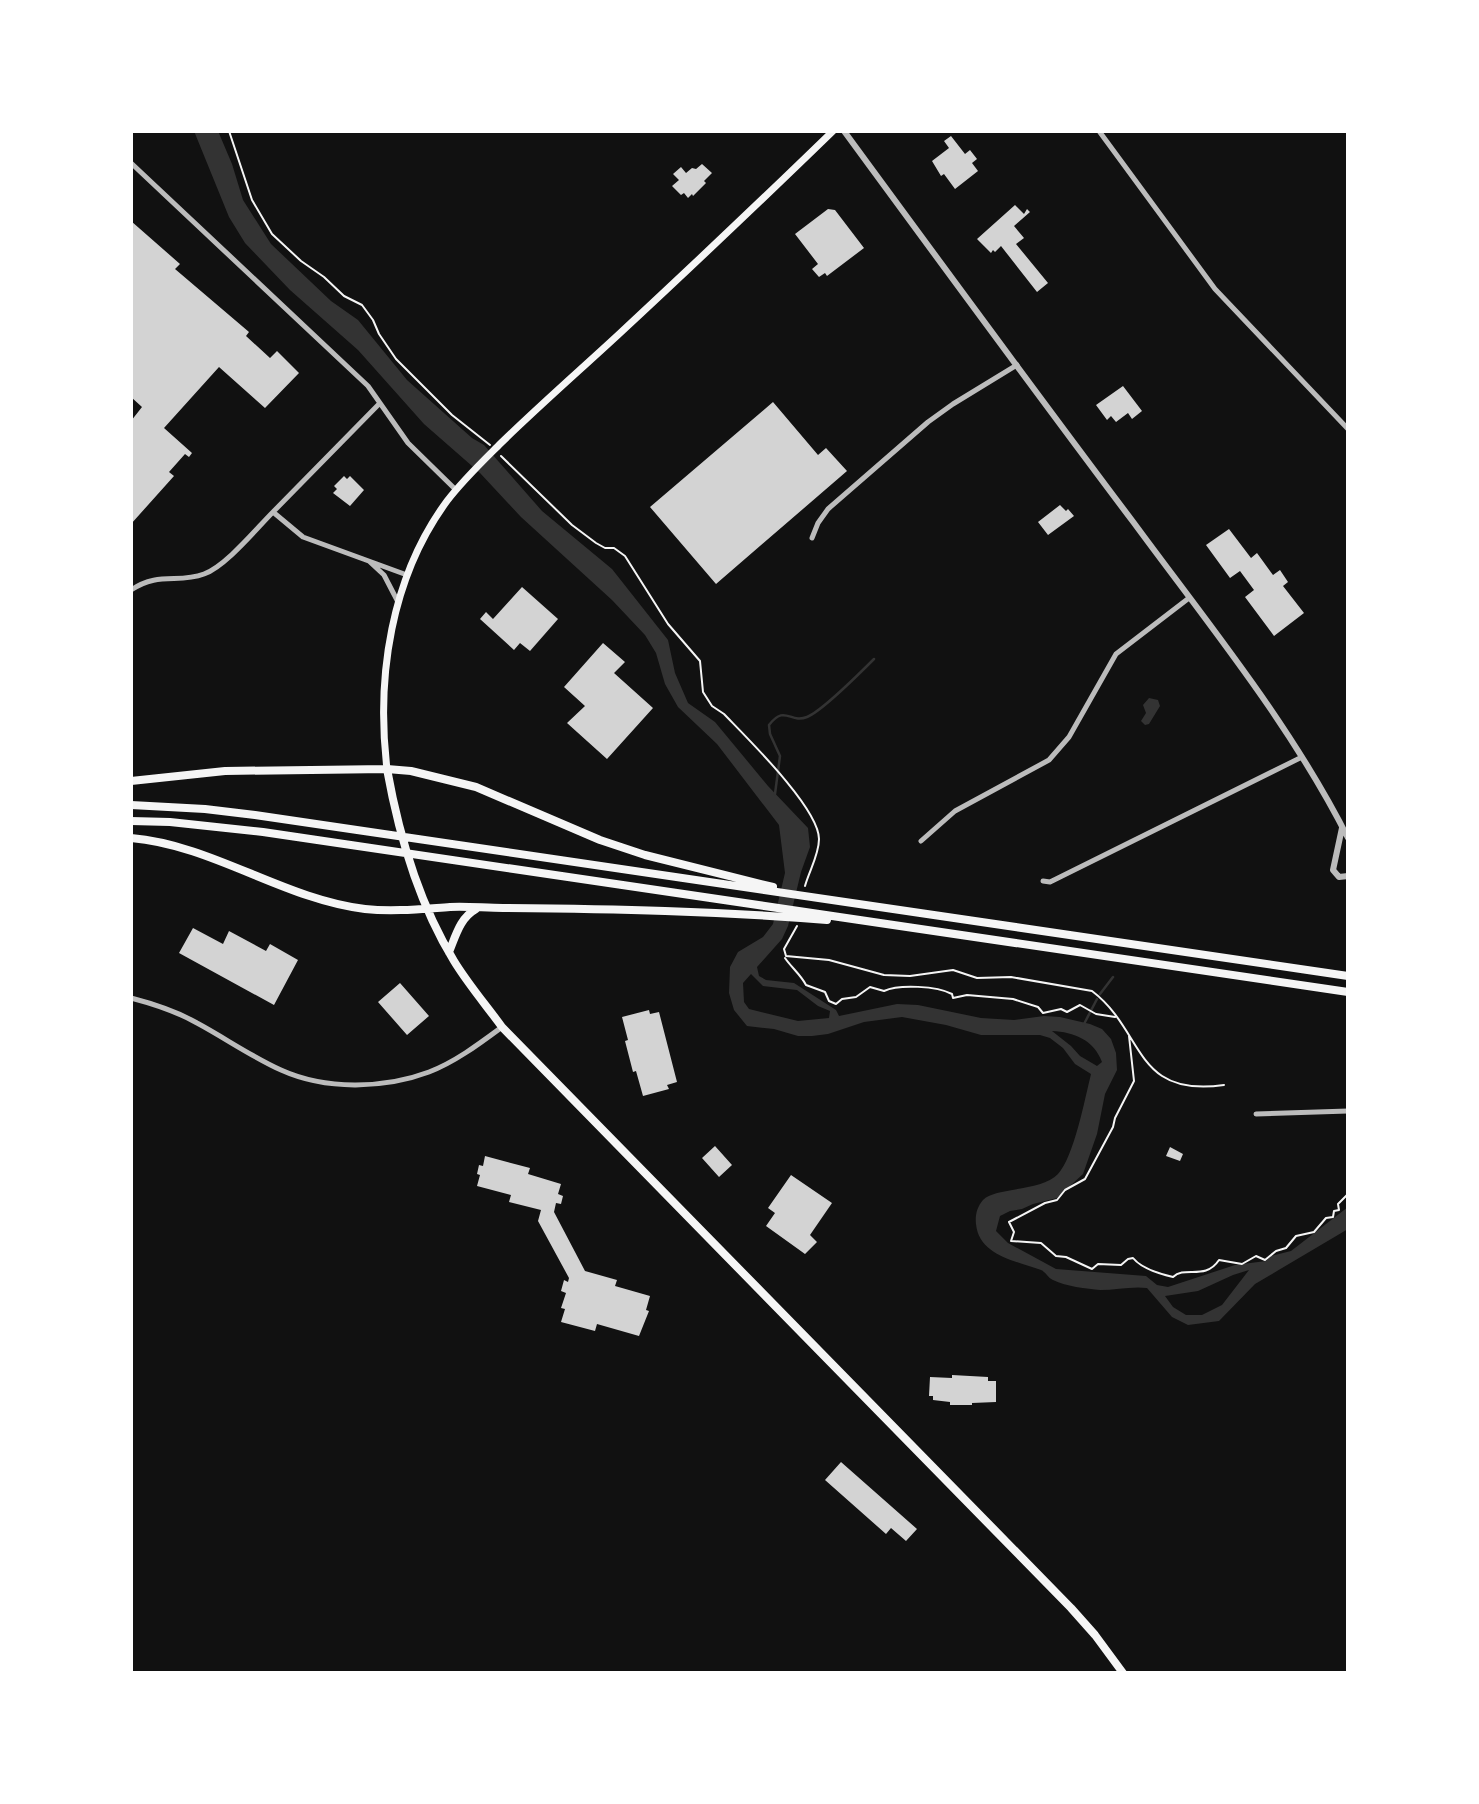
<svg xmlns="http://www.w3.org/2000/svg" width="1479" height="1804" font-family="'PT Sans',sans-serif">
<style>
.water{fill:#333;fill-rule:evenodd}
.lines{fill:none;stroke-linecap:round;stroke-linejoin:round}
.stream{stroke:#333;stroke-width:2.5}
.building{fill:#d3d3d3}
.path{stroke:#f5f5f5;stroke-width:2}
.minor{stroke:#bcbcbc;stroke-width:5}
.tertiary{stroke:#bcbcbc;stroke-width:6}
.secondary{stroke:#f5f5f5;stroke-width:7}
.primary{stroke:#f5f5f5;stroke-width:8}
</style>
<rect width="100%" height="100%" fill="#111"/>
<path class="water" d="M194,131h24l14,33 11,36 28,44 60,57 27,19 49,60 65,58 12,7 58,66 70,58 56,71 7,33 13,30 27,19 53,64 40,42 2,19 -9,25 -13,54 -6,13 -25,28 2,9 7,4 28,3 42,27 3,6 58,-12 21,1 63,13 33,2 30,-4 16,1 30,7 12,5 9,10 5,14 1,17 -12,24 -8,40 -14,40 -26,24 -24,6 -11,5 -12,2 -10,5 -4,15 12,12 48,26 90,7 11,9 11,2 67,-22 31,-4 5,-5 20,-5 57,-44v22l-93,55 -36,37 -31,4 -16,-8 -25,-29c-15,-2 -31,2 -47,2 -12,-1 -36,-4 -47,-10 -5,-2 -7,-8 -12,-10 -24,-9 -62,-14 -65,-46 -1,-9 1,-17 7,-24 12,-13 58,-8 75,-26 16,-17 27,-76 33,-100l-16,-10 -12,-16 -13,-10 -10,-3h-59l-35,-10 -44,-8 -38,5 -36,12 -16,2h-14l-24,-7 -27,-3 -13,-16 -5,-17 1,-26 8,-15 25,-15 10,-13 12,-51 -6,-48 -62,-81 -39,-37 -13,-23 -9,-31 -11,-18 -33,-35 -91,-83 -41,-44 -56,-49 -66,-74 -68,-60 -45,-47 -16,-26zM751,974l12,12 34,4 21,16 12,5 -1,7 -31,3 -49,-12 -5,-7 -1,-19zM1052,1031c22,1 42,9 50,31l-5,4 -17,-10 -9,-10zM1249,1270l-27,35 -20,10h-16l-13,-8 -8,-11 33,-5 35,-16z
M1149,698l9,2 2,6 -11,18 -4,1 -4,-4 5,-8 -3,-8z"/>
<g class="lines">
<path class="stream" d="M775,794l5,-38 -10,-22 -1,-9c16,-21 21,-1 38,-8 15,-6 54,-45 67,-58
M1100,994l13,-17
M1084,1024l13,-25"/>
</g>
<path class="building" d="M951,136l14,18 5,-4 7,9 -5,4 6,8 -23,18 -11,-15 -3,2 -9,-15 17,-13 -5,-7z
M702,164l10,9 -8,8 2,2 -13,13 -1,-2 -4,4 -4,-5 -3,2 -9,-9 7,-6 -6,-6 8,-7 5,6 6,-5 4,1z
M1015,205l9,9 3,-5 3,3 -16,14 10,12 -8,6 32,39 -11,9 -36,-46 -6,6 -2,-2 -2,3 -14,-14z
M828,209l7,1 29,38 -37,28 -2,-3 -6,4 -7,-8 6,-5 -23,-30z
M131,221l49,43 -5,5 74,63 -3,4 24,22 7,-7 22,22 -34,35 -46,-41 -55,61 28,25 -3,4 -4,-3 -16,18 5,4 -43,48v-103l11,-14 -11,-10z
M1123,386l19,25 -10,8 -4,-6 -12,9 -5,-6 -4,4 -11,-15z
M773,402l45,53 8,-7 21,23 -131,113 -66,-77z
M344,476l3,3 3,-3 14,14 -14,16 -17,-13 4,-4 -3,-3z
M1060,505l6,6 2,-2 6,7 -26,19 -10,-13z
M1229,529l22,29 6,-5 16,22 7,-5 8,12 -5,4 21,27 -30,23 -29,-39 9,-7 -14,-19 -10,7 -24,-33z
M522,587l36,32 -28,32 -10,-8 -6,7 -34,-31 6,-7 7,7z
M603,643l22,19 -11,11 39,35 -46,51 -40,-36 18,-17 -21,-19z
M193,928l30,16 6,-13 37,20 4,-7 28,16 -24,45 -95,-52z
M400,983l29,33 -22,19 -29,-33z
M649,1010l1,4 9,-2 18,70 -10,3 2,4 -26,7 -7,-25 -3,1 -8,-31 3,-1 -6,-23z
M715,1146l17,19 -13,12 -17,-19z
M1170,1147l13,7 -3,7 -14,-5z
M485,1156l45,12 -2,6 33,10 -3,10 5,2 -2,8 -5,-1 -2,9 31,59 32,9 -2,6 35,10 -4,14 3,1 -10,25 -42,-12 -2,7 -34,-9 4,-13 -4,-1 5,-15 -5,-2 3,-11 4,2 1,-4 -31,-57 3,-11 -32,-8 2,-7 -34,-9 3,-11 -3,-1 2,-9 4,1z
M791,1175l41,28 -22,32 7,7 -12,12 -39,-28 9,-13 -7,-5z
M952,1375l36,2v4h8v21l-24,1v2h-22v-3l-17,-2v-4h-4l1,-19 22,1z
M841,1462l76,67 -11,12 -15,-13 -5,6 -61,-54z"/>
<g class="lines">
<path class="path" d="M229,131l23,69 20,34 29,27 23,16 20,19 18,9 11,15 6,14 17,25 56,56 38,30
M501,456l71,69 24,18 9,5h9l11,8 43,68 32,37 3,31 9,14 12,8c22,23 95,94 95,125 0,16 -10,32 -14,47
M797,926l-13,23 2,7 43,4 55,15 26,1 43,-6 24,8 34,-1 81,14c53,40 41,107 132,94
M785,958c6,9 16,17 21,27l19,7 4,9 7,3 6,-5 14,-2 14,-10 14,4c15,-7 53,-5 68,3l1,4 14,-3 46,4 25,8 5,6 18,-4 6,3 13,-7 16,9 19,3
M1129,1036l5,45 -19,37 -2,9 -28,52 -20,11 -8,10 -12,3 -36,19 5,10 -3,9 30,2 15,13 10,1 26,12 6,-5 23,1 7,-6 5,-1c8,10 27,16 40,19 12,-12 32,4 46,-17l23,4 14,-8 9,4 11,-9 10,-3 10,-12 18,-4 12,-14 7,-1 1,-6 5,-1 -1,-6 10,-10"/>
<path class="minor" d="M1099,131l116,158 133,140
M131,163l237,223 40,57 48,47
M273,512l107,-109
M812,538l6,-15 10,-14 100,-87 25,-18 64,-39
M370,562l14,13 14,27
M131,590c28,-19 47,-6 73,-16 22,-8 52,-45 69,-62l30,25 104,38
M921,841l34,-30 94,-51 20,-23 47,-83 73,-56
M1043,881l7,1 252,-125
M131,998c23,6 45,13 66,25 28,15 55,34 84,47 44,20 103,19 148,2 26,-10 50,-28 73,-45
M1256,1114l92,-3"/>
<path class="tertiary" d="M844,131c96,131 192,262 290,392 75,102 157,202 214,315
M1342,828l-9,42 6,7 9,-1"/>
<path class="secondary" d="M387,769c-11,-92 4,-192 60,-268 16,-21 35,-39 54,-58 38,-37 78,-72 117,-108 72,-67 144,-135 215,-204"/>
<path class="primary" d="M387,769c12,67 31,133 67,192 14,23 32,44 48,66l569,581 24,27 28,38
M131,781l94,-10 162,-2 24,2 65,16 124,53 45,15 128,32
M131,805l74,4 50,6 1093,161
M131,821l39,1 93,10 1085,160
M131,838c82,7 152,61 234,71 28,3 56,0 85,-2 17,-1 35,1 53,1 108,1 216,3 324,12
M449,952c7,-17 11,-34 27,-43"/>
</g>
<rect width="1479" height="1804" fill="none" stroke="#ffffff" stroke-width="266"/>
</svg>
